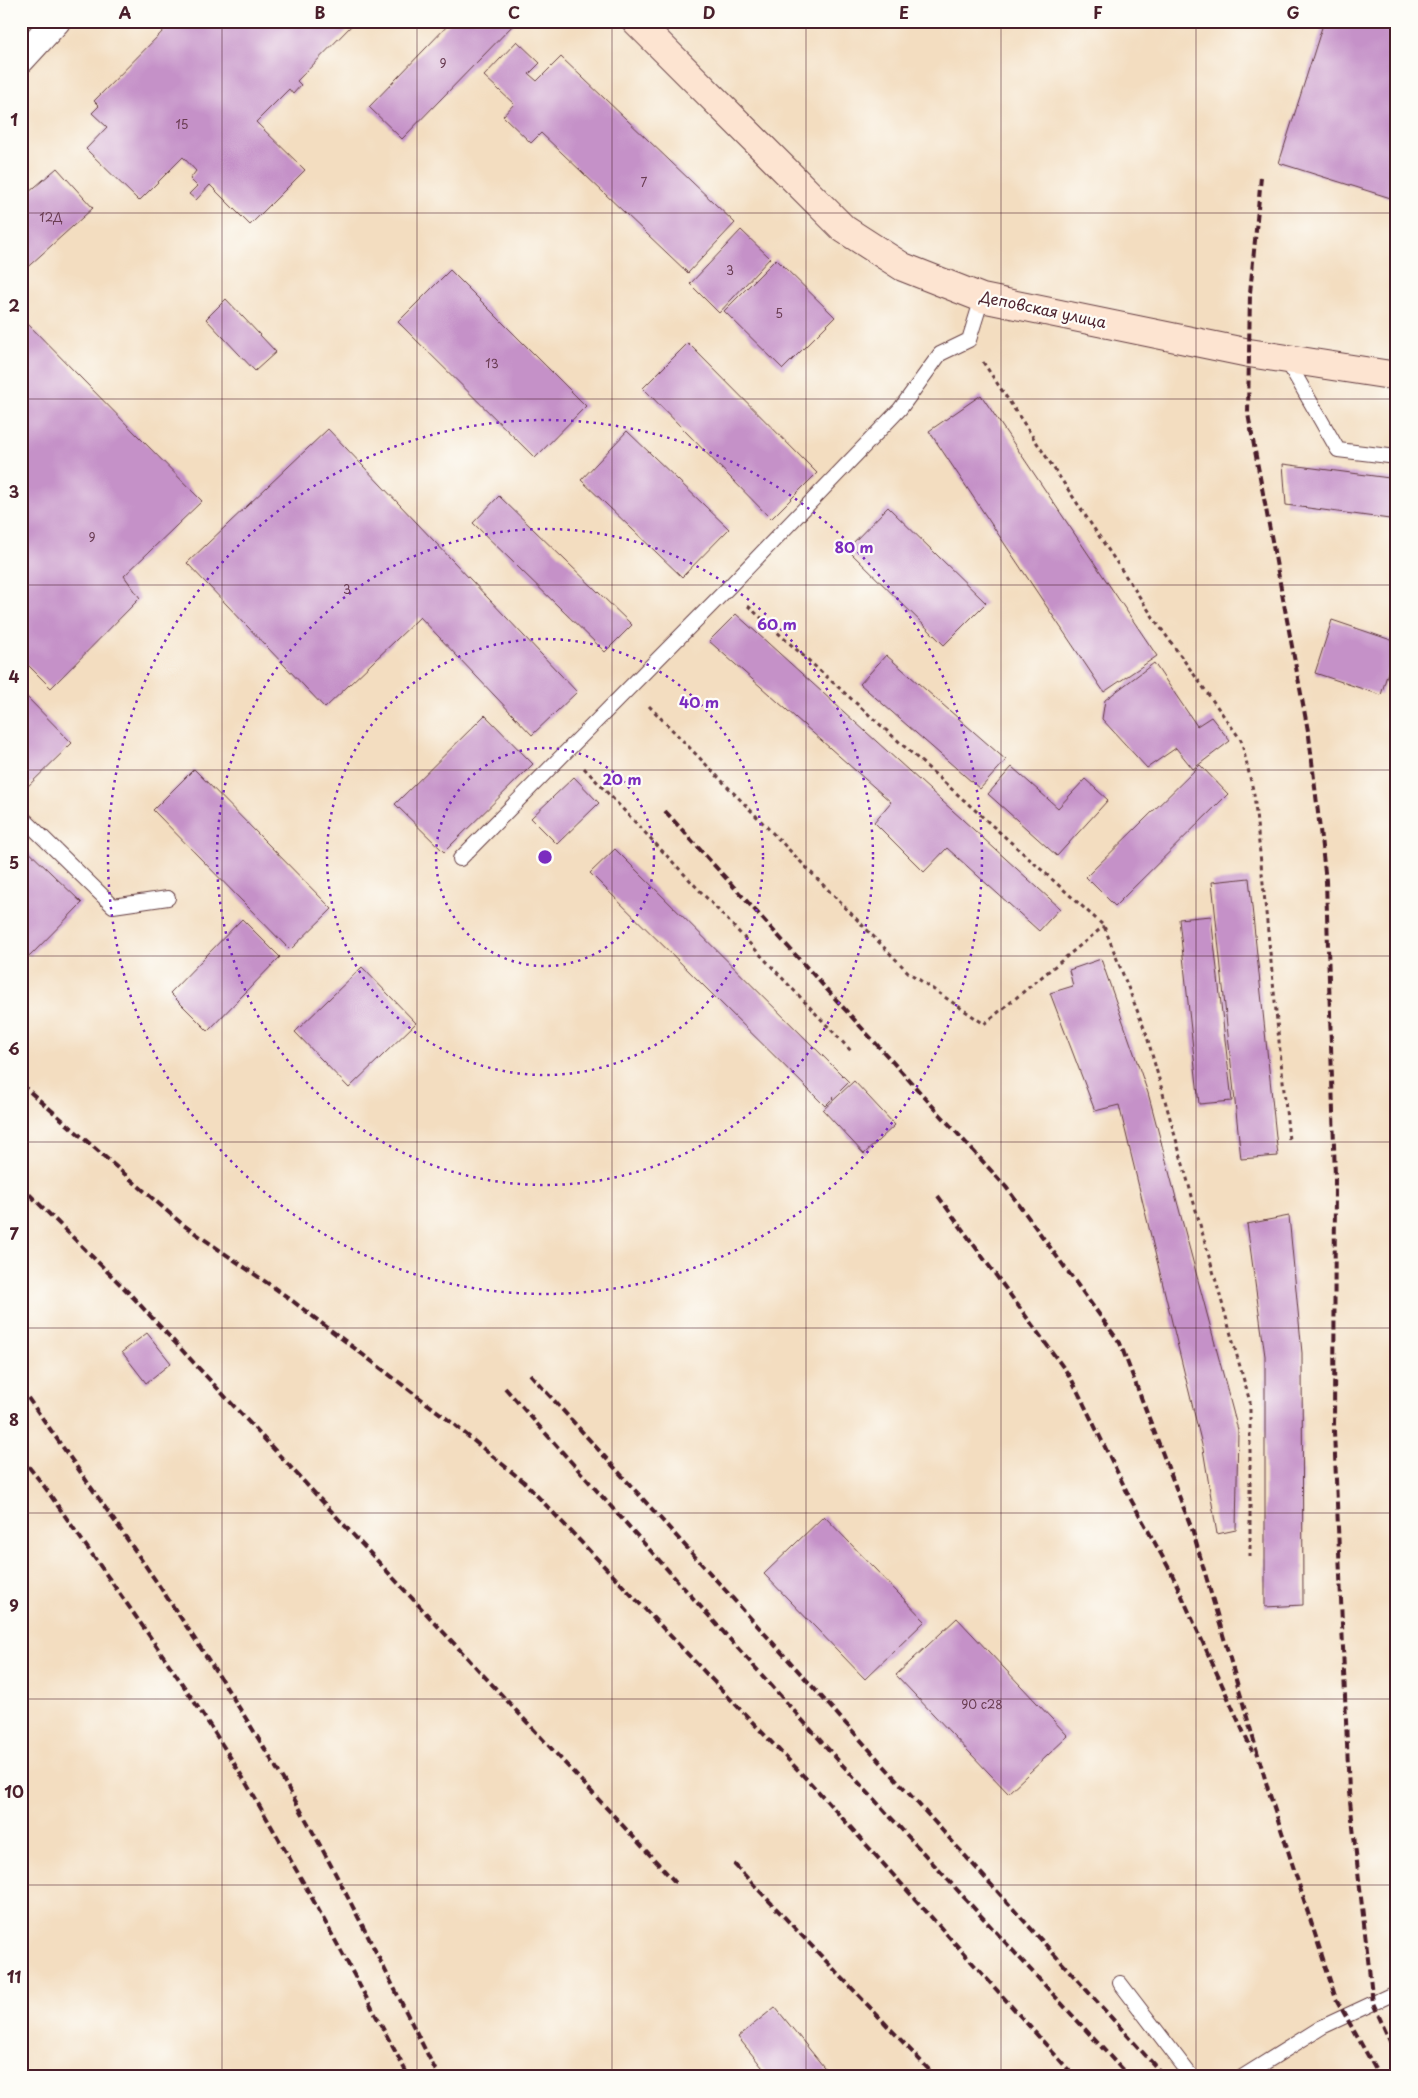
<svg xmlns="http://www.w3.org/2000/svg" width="1418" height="2098" font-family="'Playpen Sans',sans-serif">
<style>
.building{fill:#c591c8}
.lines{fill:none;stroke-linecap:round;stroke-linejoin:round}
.lane-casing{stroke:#633c41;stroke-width:16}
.street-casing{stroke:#633c41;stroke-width:30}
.secondary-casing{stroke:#633c41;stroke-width:30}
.path{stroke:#633c41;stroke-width:3;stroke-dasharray:4 4;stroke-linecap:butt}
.lane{stroke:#fff;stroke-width:14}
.street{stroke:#fff;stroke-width:28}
.secondary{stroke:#fde4d1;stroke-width:28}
.rail{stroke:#4a1f2b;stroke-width:4;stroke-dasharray:8 4;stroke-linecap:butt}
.grid{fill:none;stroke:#4a1f2b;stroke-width:1;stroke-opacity:0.55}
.ring{fill:none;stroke:#7b2cbf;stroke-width:2.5;stroke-dasharray:2.5 5}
.labels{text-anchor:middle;stroke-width:4.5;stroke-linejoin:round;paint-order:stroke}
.number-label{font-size:12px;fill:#693c52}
.street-label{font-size:15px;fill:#4a1f2b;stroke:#fdfcf7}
.centre{fill:#7b2cbf;stroke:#fdfcf7;stroke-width:2.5}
.ring-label{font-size:15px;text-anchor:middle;font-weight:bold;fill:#7b2cbf;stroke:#fdfcf7;stroke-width:4.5;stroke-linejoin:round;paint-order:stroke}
.neatline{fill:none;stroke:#4a1f2b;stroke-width:2}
.grid-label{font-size:16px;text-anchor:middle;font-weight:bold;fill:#4a1f2b}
</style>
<rect width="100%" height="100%" fill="#fdfcf7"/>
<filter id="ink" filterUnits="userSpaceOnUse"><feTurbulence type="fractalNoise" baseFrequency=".02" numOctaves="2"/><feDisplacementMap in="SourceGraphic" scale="10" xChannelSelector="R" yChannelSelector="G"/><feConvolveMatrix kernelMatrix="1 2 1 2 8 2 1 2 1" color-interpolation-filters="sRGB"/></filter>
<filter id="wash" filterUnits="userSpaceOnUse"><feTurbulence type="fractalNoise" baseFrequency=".0096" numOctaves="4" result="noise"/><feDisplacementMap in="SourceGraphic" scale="20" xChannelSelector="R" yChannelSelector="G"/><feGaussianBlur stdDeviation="1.12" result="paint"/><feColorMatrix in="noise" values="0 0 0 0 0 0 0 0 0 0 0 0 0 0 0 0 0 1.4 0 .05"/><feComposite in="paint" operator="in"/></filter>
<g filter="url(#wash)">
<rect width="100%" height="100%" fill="#f3ddc0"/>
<g id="blocks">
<path class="building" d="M173,21h183l-59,60 4,4 -8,9 -4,-5 -33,33 49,48 -55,55 -40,-40 -14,15 -7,-6 8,-8 -7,-7 6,-8 -13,-14 -44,44 -53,-52 21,-22 -15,-14 7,-7 -5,-5z
M452,21h65l-115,118 -33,-32z
M1324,21h73v179l-118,-37z
M517,41l23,22 -11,11 8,7 24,-24 174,166 -47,50 -147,-140 -10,10 -28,-27 11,-12 -30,-28z
M57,168l36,40 -72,65v-74z
M741,230l29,28 -51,55 -29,-29z
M776,259l59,58 -52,52 -59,-58z
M450,270l136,136 -51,52 -137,-136z
M226,299l50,53 -21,19 -49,-52z
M21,317l181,184 -78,75 16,22 -89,90 -30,-30z
M688,343l129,130 -46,46 -128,-131z
M981,395l176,261 -53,36 -175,-261z
M328,429l249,263 -45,43 -112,-118 -95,91 -138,-145z
M627,431l102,98 -47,48 -101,-97z
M1283,464l114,15v41l-111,-15z
M499,496l133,129 -27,27 -132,-129z
M888,507l98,96 -42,42 -97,-96z
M736,614l324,294 -21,23 -92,-83 -23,24 -50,-50 17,-20 -182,-161z
M1332,620l65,22 -16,53 -66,-22z
M886,655l120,105 -26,29 -120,-105z
M1154,663l43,63 14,-9 19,24 -37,28 -17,-21 -29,20 -45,-49 3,-19z
M21,691l51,52 -51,50z
M485,715l48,49 -89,88 -49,-48z
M1200,765l28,29 -113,112 -29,-29z
M1012,767l46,41 27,-29 23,21 -51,56 -69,-62z
M194,769l138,140 -42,41 -137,-140z
M574,777l25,26 -42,41 -26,-26z
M21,844l61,59 -52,53 -9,-8z
M615,849l234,233 -24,24 -235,-233z
M1249,878l29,278 -37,3 -29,-277z
M1211,916l21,185 -33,3 -20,-185z
M242,919l38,38 -72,74 -38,-38z
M1101,959l47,134 90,337 -2,100 -19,4 -14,-85 -84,-344 -24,6 -45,-118 23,-7 -4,-16z
M362,967l54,56 -67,65 -54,-56z
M854,1081l41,44 -31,29 -41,-44z
M1289,1216l13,137 1,252 -38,2v-251l-18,-132z
M147,1333l24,30 -25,20 -24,-31z
M824,1516l101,105 -60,58 -101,-105z
M957,1618l111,118 -60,57 -112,-118z
M775,2007l57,70h-62l-32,-40z"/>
</g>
</g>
<g filter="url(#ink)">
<use href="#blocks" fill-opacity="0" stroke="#633c41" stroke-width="1"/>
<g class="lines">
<defs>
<path id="lane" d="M1286,359l52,91 59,7
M21,816l92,90 55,-8
M460,859l268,-271 172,-179 40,-55 29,-14 13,-42
M1120,1983l72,94
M1242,2077l80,-50 75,-35"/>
<path id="street" d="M21,59l35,-38"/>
<path id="secondary" d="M636,21l208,208 59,38 79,31 267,55 148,23"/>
</defs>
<use href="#lane" class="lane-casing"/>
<use href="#street" class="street-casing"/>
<use href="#secondary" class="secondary-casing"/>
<path class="path" d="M983,362l172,258 86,120 13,54 35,346
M748,606l356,320 42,107 104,369v154
M649,706l259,266 76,52 120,-98
M584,768l269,285"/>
<use href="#lane" class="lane"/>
<use href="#street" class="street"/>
<use href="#secondary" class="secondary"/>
<path class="rail" d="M1261,177l-11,116 -2,121 61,322 17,145 9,297 -1,253 15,361 24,211 24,54
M665,811l341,376 114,156 73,189 75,257 68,210 44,78
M21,1084l161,140 104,72 160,122 78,64 293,308 258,287
M21,1186l109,108 546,589
M938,1196l133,182 59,120 41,74 81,179
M530,1374l635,703
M21,1388c84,119 169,238 245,363 64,105 117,216 173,326
M505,1388l332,371 292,318
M21,1457l23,29c66,95 135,188 196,287 60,100 114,202 169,304
M734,1864l202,213"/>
</g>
</g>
<path class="grid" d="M222,21v2056M417,21v2056M612,21v2056M806,21v2056M1001,21v2056M1196,21v2056M21,213h1376M21,399h1376M21,585h1376M21,770h1376M21,956h1376M21,1142h1376M21,1328h1376M21,1513h1376M21,1699h1376M21,1885h1376"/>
<g class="ring">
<circle cx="545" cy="857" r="109"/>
<circle cx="545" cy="857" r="218"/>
<circle cx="545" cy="857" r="328"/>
<circle cx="545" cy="857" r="437"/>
</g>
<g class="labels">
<g class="number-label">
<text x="443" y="68">9</text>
<text x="182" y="129">15</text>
<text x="644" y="187">7</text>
<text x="51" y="222">12Д</text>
<text x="730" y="275">3</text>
<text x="779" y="318">5</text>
<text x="492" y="368">13</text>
<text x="92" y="542">9</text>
<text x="347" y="594">3</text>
<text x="982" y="1709">90 с28</text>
</g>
<g class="street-label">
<text transform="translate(1043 310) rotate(12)" y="5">Деповская улица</text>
</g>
</g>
<circle cx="545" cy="857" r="8" class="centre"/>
<g class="ring-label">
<text x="854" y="553">80 m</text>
<text x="777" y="630">60 m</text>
<text x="699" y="708">40 m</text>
<text x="622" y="785">20 m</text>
</g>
<rect width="1418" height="2098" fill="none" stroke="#fdfcf7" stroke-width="55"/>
<rect x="28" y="28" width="1362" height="2042" class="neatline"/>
<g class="grid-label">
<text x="125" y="19">A</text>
<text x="320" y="19">B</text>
<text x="514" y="19">C</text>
<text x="709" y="19">D</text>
<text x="904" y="19">E</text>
<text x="1098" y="19">F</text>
<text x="1293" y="19">G</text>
<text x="14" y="126">1</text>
<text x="14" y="312">2</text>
<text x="14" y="498">3</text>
<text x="14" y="683">4</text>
<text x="14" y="869">5</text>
<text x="14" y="1055">6</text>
<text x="14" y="1240">7</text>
<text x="14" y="1426">8</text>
<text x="14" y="1612">9</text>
<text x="14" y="1798">10</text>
<text x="14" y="1983">11</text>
</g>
</svg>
